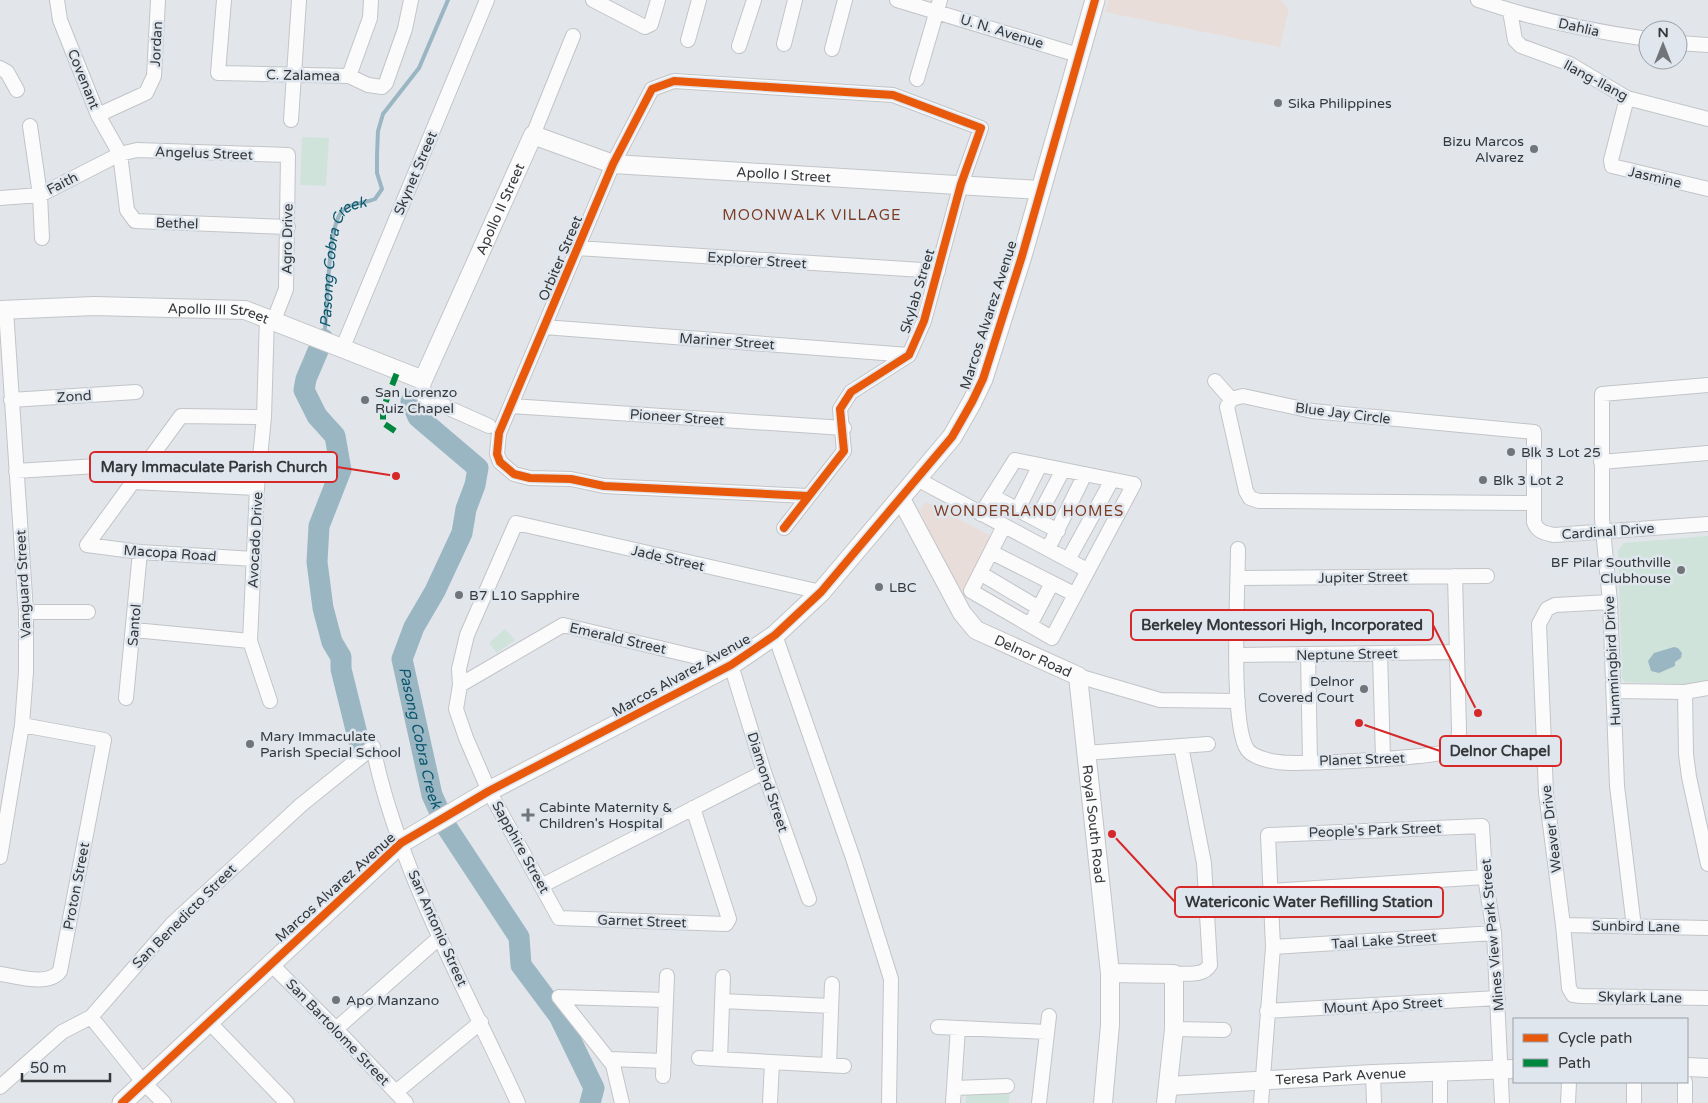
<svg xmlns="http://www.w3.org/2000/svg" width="1708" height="1103" font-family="'Varela Round',sans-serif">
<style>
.commercial{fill:#e8ddd8}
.green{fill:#cfe3db}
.water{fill:#9bb6c3}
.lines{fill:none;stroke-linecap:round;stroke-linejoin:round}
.stream{stroke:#9bb6c3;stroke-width:4}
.river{stroke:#9bb6c3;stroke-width:21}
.minor-casing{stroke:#c2c4c7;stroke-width:16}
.tertiary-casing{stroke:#c2c4c7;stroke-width:20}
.secondary-casing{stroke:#c2c4c7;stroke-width:21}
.minor{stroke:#fbfbfc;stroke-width:14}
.tertiary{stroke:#fbfbfc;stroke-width:18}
.secondary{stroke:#fbfbfc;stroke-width:19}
.quiet{stroke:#00873e;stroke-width:6;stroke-dasharray:12 6;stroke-linecap:butt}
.cycleway-casing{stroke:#dfe6ee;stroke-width:11}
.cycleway{stroke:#e8590c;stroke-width:8}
.poi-dot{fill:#727578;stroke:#dfe6ee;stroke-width:2}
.labels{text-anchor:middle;stroke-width:5;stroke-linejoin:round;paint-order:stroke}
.street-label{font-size:14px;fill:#35383a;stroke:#dfe6ee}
.poi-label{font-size:14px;fill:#35383a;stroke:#dfe6ee;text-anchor:start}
.neighbourhood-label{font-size:15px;letter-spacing:1px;fill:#7e3c22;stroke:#dfe6ee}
.water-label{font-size:15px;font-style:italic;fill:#0b576e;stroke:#dfe6ee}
.leader{fill:none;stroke:#d62828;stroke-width:2}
.callout-dot{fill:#d62828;stroke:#dfe6ee;stroke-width:2}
.callout{fill:#dfe6ee;stroke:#d62828;stroke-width:2}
.callout-label{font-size:15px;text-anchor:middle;font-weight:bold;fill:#35383a}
</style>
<rect width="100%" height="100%" fill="#e2e6ea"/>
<path class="commercial" d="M1109,0h171l9,8 -9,39 -175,-35z
M926,502l71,37 -34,59 -44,-88z"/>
<path class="green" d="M302,137l27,1 -3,48 -26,-1z
M1708,536v149l-83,-3 -3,-4 -4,-128 6,-7z
M505,629l10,11 -18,13 -8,-10z
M1010,1092l-1,11h-43v-10z"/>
<path class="water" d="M1674,647l4,1 4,5 -1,5 -6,4v4l-16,7 -8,-2 -3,-10 6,-8z"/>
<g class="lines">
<path class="stream" id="s1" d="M324,335c5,-27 2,-108 19,-125 7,-7 23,-7 32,-11l7,-10 -5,-16v-18l1,-24 5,-17 36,-46 29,-68"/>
<g class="river">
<path d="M323,339l-17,40 -2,11 13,26 18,20 6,34 -22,56 -2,36 6,46 9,34 9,15v12l18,73"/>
<path id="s2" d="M411,401l7,16 60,51 -3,17 -9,24 -4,24 -27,58 -21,36 -12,32 30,136 14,31 73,111 2,28 38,51 35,72 -4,15"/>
</g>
<defs>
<path id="minor" d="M57,0l3,20 38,95 22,39 7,56 8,11 153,6
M224,0l-6,73 131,3 19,9 14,2 4,-4 19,-54 6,-29
M593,0l52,27 6,-3 7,-24
M897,0l181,55
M1478,0c55,19 112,31 170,39
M1510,11l5,29 6,6 49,18 57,34 81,21
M688,40l11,-40
M1678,43l30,2
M784,44l11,-44
M739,46l15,-46
M832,49l13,-49
M0,68l7,4 10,18
M349,76l21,-58 1,-18
M917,79l23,-79
M1627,98l-16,62 1,6 96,23
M98,115l48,-22 8,-17 4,-76
M291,120l8,-120
M30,126l10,69 2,43
M533,135l40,-99
M0,198l40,-3 80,-41 17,-4 151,5 -2,134 -12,31
M577,248l361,23
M267,317l-3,100 -7,71 -7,153 20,60
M544,327l365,28
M343,347l144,-347
M423,380l1,17 65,29
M1215,381l16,18
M11,400l125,-8
M511,406l333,22
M1601,462l107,-9
M16,471l81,-5
M917,479l170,91
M132,482l125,6
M992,496l66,35
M1534,503l-275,-2 -9,-3 -4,-7 -19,-84 4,-8 12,-3 69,15 222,21v90c3,10 11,11 20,13l154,-11
M1018,509l22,-44
M981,514l34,-54 119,24 -82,154 -81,-47 33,-65
M1037,519l26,-49
M784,528l60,-77 -4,-42 11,-17 58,-37 15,-34 37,-137 20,-56 -88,-33 -219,-14 -22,8 -39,75 -114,269 -2,21 3,8 14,12 16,4 41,1 33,7 204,10
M1048,549l37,-75
M1238,549c0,38 -8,174 9,200 5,8 22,12 31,13 19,3 162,-4 173,-12 7,-5 8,-12 8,-20l-4,-154
M991,552l83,42
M254,559l-114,-7 -53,-7 94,-129 83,1
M1068,560l44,-80
M980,573l59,35
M1238,578l249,-2
M1610,602l-55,3 -8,4 -8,15 7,169 17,132 6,63 4,7 8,1 127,2
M26,612h62
M1030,625l22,-42
M134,630l116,11
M775,635l78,223 38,121 -2,124
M1380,653l3,106
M1308,654l2,107
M1238,655l219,-3
M1078,676l82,24 78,1
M460,685l103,-60 168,40 33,107 45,127
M1614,691l71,1 23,-4
M1685,692l1,62 3,23 19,87
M126,698l14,-146
M1085,753l123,-9
M693,808l36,111 -3,5 -167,-6 -70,-127 -23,-53 -10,-29 4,-24 -1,-16 8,-34 49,-112 305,69
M0,857l22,-132 4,-53v-60l-20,-302
M543,885l221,-113
M1271,891l214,-14
M1563,925l145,3
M1634,927l-17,-141 -7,-184 -8,-83v-125l106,-9
M1273,947l221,-14
M270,963l66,66 70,74
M0,974c17,2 48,13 60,-3l44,-231 -82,-15
M1174,974c12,-1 29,3 36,-9l-6,-102 -23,-117
M559,997l54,68 9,38
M559,997l107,3
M722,1001l109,5
M1267,1011l231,-13
M91,1017l53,66 20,20
M210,1023l77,80
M938,1027l109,5
M336,1029l104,-92
M1174,1029l50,1
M699,1058l145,8
M610,1059l54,2
M720,1059l3,-82
M829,1065l3,-81
M1440,1071v32
M1373,1074l1,29
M663,1076l4,-100
M1634,1082v21
M1685,1082v21
M0,1087l62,-55 29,-15 81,-93 129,-119 72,-58c25,123 93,242 145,356
M955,1088l52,-2
M396,1092l85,-70
M770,1103l2,-41
M953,1103l5,-75
M1039,1103l10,-87
M1261,1103l12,-156 -5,-112 214,-9 3,51 9,56 8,170
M1568,1103l1,-21"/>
<g id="tertiary">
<path id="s3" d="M0,310l94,-4 151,4 178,70 110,-245 80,29 427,26"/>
<path id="s4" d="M901,499l61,114 14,17 102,46 32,297v52l-7,78"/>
<path d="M1110,973l64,1v55l-8,74"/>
<path d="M1687,1067l21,1"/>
<path id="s5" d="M1169,1086l204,-12 141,-5"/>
</g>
<path id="secondary" d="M122,1103l279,-260 88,-52 242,-126 44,-30 46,-43 131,-155 20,-35 11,-23 39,-123 73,-256"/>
</defs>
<use href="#minor" class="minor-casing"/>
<use href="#tertiary" class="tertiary-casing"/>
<use href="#secondary" class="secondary-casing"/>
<use href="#minor" class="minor"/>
<use href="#tertiary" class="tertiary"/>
<use href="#secondary" class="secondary"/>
<path class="quiet" d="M395,431l-12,-8v-14l15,-39"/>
<defs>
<path id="cycleway" d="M784,528l60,-77 -4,-42 11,-17 58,-37 15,-34 37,-137 20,-56 -88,-33 -219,-14 -22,8 -39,75 -114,269 -2,21 3,8 14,12 16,4 41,1 33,7 204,10
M122,1103l279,-260 88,-52 242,-126 44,-30 46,-43 131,-155 20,-35 11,-23 39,-123 73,-256"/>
</defs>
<use href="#cycleway" class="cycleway-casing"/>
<use href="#cycleway" class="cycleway"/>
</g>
<g class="poi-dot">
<circle cx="1278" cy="103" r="5"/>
<circle cx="1534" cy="149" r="5"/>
<circle cx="365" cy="400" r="5"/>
<circle cx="1511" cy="452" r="5"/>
<circle cx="1483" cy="480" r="5"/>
<circle cx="1681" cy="570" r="5"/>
<circle cx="879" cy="587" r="5"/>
<circle cx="459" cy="595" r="5"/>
<circle cx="1364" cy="689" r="5"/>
<circle cx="250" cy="744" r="5"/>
<path d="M525.5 807.5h5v5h5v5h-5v5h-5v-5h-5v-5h5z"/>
<circle cx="336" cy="1000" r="5"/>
</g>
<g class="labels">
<g class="street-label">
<text transform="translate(1579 27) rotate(13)" y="5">Dahlia</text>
<text transform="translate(1002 31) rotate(17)" y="5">U. N. Avenue</text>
<text transform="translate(156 44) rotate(-87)" y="5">Jordan</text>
<text transform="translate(303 75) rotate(1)" y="5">C. Zalamea</text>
<text transform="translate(84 79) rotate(68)" y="5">Covenant</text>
<text transform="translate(1596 80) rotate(28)" y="5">Ilang-Ilang</text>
<text transform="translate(204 153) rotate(2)" y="5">Angelus Street</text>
<text transform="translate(415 173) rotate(-67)" y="5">Skynet Street</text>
<text dy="5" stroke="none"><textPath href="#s3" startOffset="961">Apollo I Street</textPath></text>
<text transform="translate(1655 177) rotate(13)" y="5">Jasmine</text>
<text transform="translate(62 183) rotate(-27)" y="5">Faith</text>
<text dy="5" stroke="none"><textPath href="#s3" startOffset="624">Apollo II Street</textPath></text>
<text transform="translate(177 223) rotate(2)" y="5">Bethel</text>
<text transform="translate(287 239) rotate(-89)" y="5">Agro Drive</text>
<text transform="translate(560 258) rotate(-67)" y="5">Orbiter Street</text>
<text transform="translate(757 260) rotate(4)" y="5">Explorer Street</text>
<text transform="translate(917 291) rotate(-73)" y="5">Skylab Street</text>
<text dy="5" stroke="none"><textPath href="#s3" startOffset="219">Apollo III Street</textPath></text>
<text transform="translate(988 315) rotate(-72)" y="5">Marcos Alvarez Avenue</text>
<text transform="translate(727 341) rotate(4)" y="5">Mariner Street</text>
<text transform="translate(74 396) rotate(-4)" y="5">Zond</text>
<text transform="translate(1343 413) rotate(7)" y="5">Blue Jay Circle</text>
<text transform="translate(677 417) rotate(4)" y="5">Pioneer Street</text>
<text transform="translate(1608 531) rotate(-4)" y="5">Cardinal Drive</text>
<text transform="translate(255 540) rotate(-87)" y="5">Avocado Drive</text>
<text transform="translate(170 553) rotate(4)" y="5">Macopa Road</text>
<text transform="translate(668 558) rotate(13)" y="5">Jade Street</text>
<text transform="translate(1363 577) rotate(-1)" y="5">Jupiter Street</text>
<text transform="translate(23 584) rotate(-93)" y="5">Vanguard Street</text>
<text transform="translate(134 625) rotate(-85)" y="5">Santol</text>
<text transform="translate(618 638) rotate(13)" y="5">Emerald Street</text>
<text transform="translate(1347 654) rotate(-1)" y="5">Neptune Street</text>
<text dy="5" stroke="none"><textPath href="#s4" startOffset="214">Delnor Road</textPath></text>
<text transform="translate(1612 661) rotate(-93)" y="5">Hummingbird Drive</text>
<text transform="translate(681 675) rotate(-29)" y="5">Marcos Alvarez Avenue</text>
<text transform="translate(1362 759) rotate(-2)" y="5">Planet Street</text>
<text transform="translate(768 782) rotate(72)" y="5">Diamond Street</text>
<text dy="5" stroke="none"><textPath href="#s4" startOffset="412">Royal South Road</textPath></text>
<text transform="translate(1551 829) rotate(-97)" y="5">Weaver Drive</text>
<text transform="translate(1375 830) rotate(-2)" y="5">People's Park Street</text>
<text transform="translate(521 847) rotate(61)" y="5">Sapphire Street</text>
<text transform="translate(76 886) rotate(-79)" y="5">Proton Street</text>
<text transform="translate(335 887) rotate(-42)" y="5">Marcos Alvarez Avenue</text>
<text transform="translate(184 916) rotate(-45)" y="5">San Benedicto Street</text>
<text transform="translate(642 921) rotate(2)" y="5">Garnet Street</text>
<text transform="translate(1636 926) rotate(1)" y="5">Sunbird Lane</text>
<text transform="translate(438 928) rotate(66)" y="5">San Antonio Street</text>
<text transform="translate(1492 935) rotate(-95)" y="5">Mines View Park Street</text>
<text transform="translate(1384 940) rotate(-4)" y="5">Taal Lake Street</text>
<text transform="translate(1640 997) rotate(1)" y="5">Skylark Lane</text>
<text transform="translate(1383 1005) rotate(-3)" y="5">Mount Apo Street</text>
<text transform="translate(338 1032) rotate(46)" y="5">San Bartolome Street</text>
<text dy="5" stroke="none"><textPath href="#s5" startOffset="172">Teresa Park Avenue</textPath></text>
</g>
<g class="poi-label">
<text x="1288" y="108">Sika Philippines</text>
<text x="1524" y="146" text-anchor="end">Bizu Marcos<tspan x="1524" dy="16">Alvarez</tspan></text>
<text x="375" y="397">San Lorenzo<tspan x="375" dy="16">Ruiz Chapel</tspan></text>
<text x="1521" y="457">Blk 3 Lot 25</text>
<text x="1493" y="485">Blk 3 Lot 2</text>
<text x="1671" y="567" text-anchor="end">BF Pilar Southville<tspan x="1671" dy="16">Clubhouse</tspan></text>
<text x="889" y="592">LBC</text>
<text x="469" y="600">B7 L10 Sapphire</text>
<text x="1354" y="686" text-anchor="end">Delnor<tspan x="1354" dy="16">Covered Court</tspan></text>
<text x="260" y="741">Mary Immaculate<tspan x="260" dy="16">Parish Special School</tspan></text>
<text x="539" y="812">Cabinte Maternity &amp;<tspan x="539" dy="16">Children's Hospital</tspan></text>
<text x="346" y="1005">Apo Manzano</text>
</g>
<g class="neighbourhood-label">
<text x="812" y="220">MOONWALK VILLAGE</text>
<text x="1029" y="516">WONDERLAND HOMES</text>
</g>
<g class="water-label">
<text dy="5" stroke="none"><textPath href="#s1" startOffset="80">Pasong Cobra Creek</textPath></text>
<text dy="5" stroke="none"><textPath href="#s2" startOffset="384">Pasong Cobra Creek</textPath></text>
</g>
</g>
<path class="leader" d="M396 476L337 467M1478 713L1433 625M1359 723L1440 751M1112 834L1175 902"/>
<g class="callout-dot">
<circle cx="396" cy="476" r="5"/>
<circle cx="1478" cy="713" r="5"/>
<circle cx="1359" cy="723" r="5"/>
<circle cx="1112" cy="834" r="5"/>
</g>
<g class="callout">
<rect x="90" y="452" width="247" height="30" rx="5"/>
<rect x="1131" y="610" width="302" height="30" rx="5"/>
<rect x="1440" y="736" width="121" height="30" rx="5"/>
<rect x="1175" y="887" width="268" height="30" rx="5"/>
</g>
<g class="callout-label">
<text x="214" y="472">Mary Immaculate Parish Church</text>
<text x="1282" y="630">Berkeley Montessori High, Incorporated</text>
<text x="1500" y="756">Delnor Chapel</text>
<text x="1309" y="907">Watericonic Water Refilling Station</text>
</g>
<rect x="1513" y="1018" width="175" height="65" fill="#dfe6ee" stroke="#9ba0a6"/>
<rect x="1523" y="1034" width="25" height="8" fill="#e8590c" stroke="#9ba0a6"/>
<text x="1558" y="1043" font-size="15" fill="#35383a">Cycle path</text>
<rect x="1523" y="1059" width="25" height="8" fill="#00873e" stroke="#9ba0a6"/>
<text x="1558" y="1068" font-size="15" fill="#35383a">Path</text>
<g transform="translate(1663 45)"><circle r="24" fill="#dfe6ee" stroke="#9ba0a6"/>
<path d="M0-4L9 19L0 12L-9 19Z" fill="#727578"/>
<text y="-8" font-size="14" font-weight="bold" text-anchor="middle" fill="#35383a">N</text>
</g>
<path d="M22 1073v8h88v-8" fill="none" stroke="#35383a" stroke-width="2.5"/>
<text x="30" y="1073" font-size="15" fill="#35383a" stroke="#dfe6ee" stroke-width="4" paint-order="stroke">50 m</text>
</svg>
